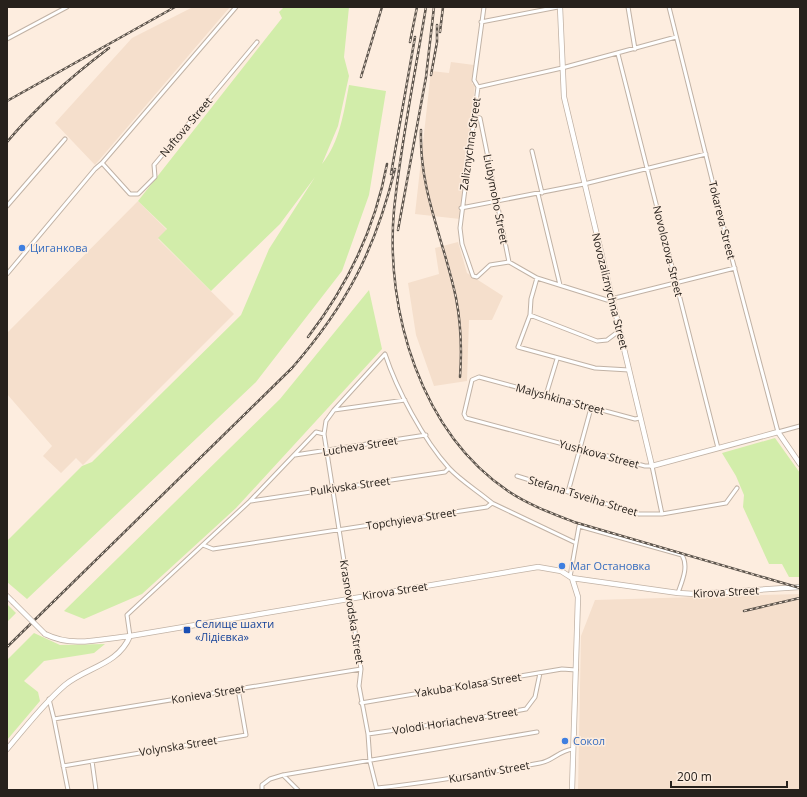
<svg xmlns="http://www.w3.org/2000/svg" width="807" height="797" font-family="'Open Sans',sans-serif">
<style>
.built{fill:#f5dfcc}
.green{fill:#d2edaa}
.lines{fill:none;stroke-linecap:round;stroke-linejoin:round}
.street-casing{stroke:#c1b2a5;stroke-width:5}
.secondary-casing{stroke:#c1b2a5;stroke-width:6}
.street{stroke:#fff;stroke-width:3}
.secondary{stroke:#fff;stroke-width:4.5}
.rail-casing{stroke:#5d554d;stroke-width:2.5}
.rail{stroke:#fdeddf;stroke-width:1;stroke-dasharray:3;stroke-linecap:butt}
.secondary-bridge-casing{stroke:#c1b2a5;stroke-width:6;stroke-linecap:butt}
.secondary-bridge{stroke:#fff;stroke-width:4.5}
.shop-dot{fill:#3f7fe0;stroke:#fdeddf;stroke-width:1.5}
.transit-dot{fill:#1a4fb4;stroke:#fdeddf;stroke-width:1.5}
.labels{text-anchor:middle;stroke-width:3;stroke-linejoin:round;paint-order:stroke}
.street-label{font-size:11px;fill:#27211c;stroke:#fdeddf}
.shop-label{font-size:11px;fill:#366cbe;stroke:#fdeddf;text-anchor:start}
.transit-label{font-size:11px;fill:#164399;stroke:#fdeddf;text-anchor:start}
</style>
<rect width="100%" height="100%" fill="#fdeddf"/>
<path class="built" d="M193,7h37l-135,158 -40,-42 77,-85z
M451,62l23,3 -2,19h3l-15,135 -45,-5 16,-143 18,2z
M138,201l29,29 -9,9 76,75 -151,151 -7,-7 -15,15 -18,-17 9,-10 -45,-52v-61z
M458,242l9,31 36,23 -11,24h-23l-2,61 -33,5 -18,-51 -8,-52 31,-9 -4,-26z
M800,594v196h-222l3,-154 14,-36z"/>
<path class="green" d="M284,7h65l-5,50 5,19 -11,50 -16,38c18,-22 22,-53 27,-79l37,6 -17,104 -27,76 -86,111 -229,217 -20,-17v-41l75,-75 10,-4 149,-147 28,-66 46,-72 -35,47 -69,67 -53,-53 9,-9 -29,-28 144,-183 -3,-6z
M369,290l13,59 -146,159 -94,86 -58,25 -20,-8 216,-212z
M775,438l25,35v104h-11l-7,-13h-13l-26,-57 1,-12 -8,-19 -14,-23z
M7,604l9,9 -9,9z
M34,633l26,12 45,-1 -11,9 -50,8 -20,20 14,11 2,9 -33,39v-80z"/>
<g class="lines">
<defs>
<path id="street" d="M484,7l-10,73 4,7 -18,141 2,16 11,32 4,1 13,-12 19,-3 28,16 70,22 128,-32
M628,7l7,42
M669,7l57,229 52,196 22,-6
M481,22l77,-15
M7,39l60,-32
M618,54l100,394
M478,87l84,-19 114,-31
M474,116l6,2 29,144
M532,151l10,42
M102,163l28,31h8l17,-17 -1,-12 103,-123
M538,194l22,91
M7,206l58,-67
M461,208l123,-24 122,-30
M7,274l88,-105 7,-6 134,-156
M537,278l-6,21 -1,16 -12,32 77,21 34,2
M530,315l67,26 10,-1 12,-9
M546,395l11,-36
M334,410l71,-10
M640,418l-5,1 -156,-42 -7,3 -8,34 2,4 179,48h7l10,48
M324,434l37,235 -2,17 9,48 2,28 7,28
M295,455l131,-20
M517,476l122,38h23l64,-11 11,-15
M568,492l23,-84
M251,501l194,-29 4,-4
M576,543l3,-17 103,29c7,12 0,26 -4,38
M203,545l10,4 274,-42 5,-4 84,40 -6,34
M130,636l-3,-21 123,-114 66,-69 8,2 2,-13 8,-11 51,-56c12,36 38,85 64,114 12,13 29,23 43,35
M49,699l5,20 14,71
M361,703l201,-34 14,1
M54,719l307,-50
M368,734l104,-15 54,-10 9,-12 5,-24
M92,761l4,29
M63,766l183,-31 -8,-46
M283,775l15,15
M377,788c55,-6 109,-15 163,-25 13,-2 18,-12 33,-14
M262,790v-5l8,-6 13,-4 254,-43"/>
<path id="secondary" d="M560,7l4,90 88,369 126,-34 22,32
M572,578l6,19 -6,193
M7,596l6,6
M45,634c28,14 55,5 85,2l408,-69 23,4 11,7 106,15 17,1 105,-7
M7,749c19,-22 36,-45 58,-64 22,-18 53,-20 65,-49"/>
</defs>
<use href="#street" class="street-casing"/>
<use href="#secondary" class="secondary-casing"/>
<use href="#street" class="street"/>
<use href="#secondary" class="secondary"/>
<defs>
<path id="rail" d="M426,7c-11,67 -25,135 -32,203 -9,102 27,222 114,281 21,14 43,22 66,31l226,66
M440,32l3,-25
M410,42l7,-35
M431,75l6,-33v-17
M361,77l21,-70
M7,101l168,-94
M421,130c-2,61 23,110 35,168 5,26 6,52 4,79
M7,142c30,-36 65,-66 102,-94
M391,174l24,-137
M398,230l28,-153 8,-70
M308,337c40,-52 67,-108 79,-173
M744,611l56,-13
M7,647l285,-279c55,-63 83,-118 103,-199"/>
</defs>
<use href="#rail" class="rail-casing"/>
<use href="#rail" class="rail"/>
<defs>
<path id="secondary-bridge" d="M13,602l32,32"/>
</defs>
<use href="#secondary-bridge" class="secondary-bridge-casing"/>
<use href="#secondary-bridge" class="secondary-bridge"/>
</g>
<g class="shop-dot">
<circle cx="22" cy="248" r="4"/>
<circle cx="562" cy="566" r="4"/>
<circle cx="565" cy="741" r="4"/>
</g>
<rect class="transit-dot" x="183" y="626" width="8" height="8" rx="2"/>
<g class="labels">
<g class="street-label">
<text transform="translate(186 127) rotate(-50)" y="4">Naftova Street</text>
<text transform="translate(470 144) rotate(-82)" y="4">Zaliznychna Street</text>
<text transform="translate(496 199) rotate(79)" y="4">Liubymoho Street</text>
<text transform="translate(722 220) rotate(76)" y="4">Tokareva Street</text>
<text transform="translate(668 251) rotate(76)" y="4">Novolozova Street</text>
<text transform="translate(610 291) rotate(76)" y="4">Novozaliznychna Street</text>
<text transform="translate(560 399) rotate(15)" y="4">Malyshkina Street</text>
<text transform="translate(360 446) rotate(-9)" y="4">Lucheva Street</text>
<text transform="translate(599 454) rotate(15)" y="4">Yushkova Street</text>
<text transform="translate(350 486) rotate(-8)" y="4">Pulkivska Street</text>
<text transform="translate(583 496) rotate(17)" y="4">Stefana Tsveiha Street</text>
<text transform="translate(411 519) rotate(-9)" y="4">Topchyieva Street</text>
<text transform="translate(395 591) rotate(-9)" y="4">Kirova Street</text>
<text transform="translate(726 592) rotate(-3)" y="4">Kirova Street</text>
<text transform="translate(352 612) rotate(81)" y="4">Krasnovodska Street</text>
<text transform="translate(468 685) rotate(-9)" y="4">Yakuba Kolasa Street</text>
<text transform="translate(208 694) rotate(-9)" y="4">Konieva Street</text>
<text transform="translate(455 721) rotate(-9)" y="4">Volodi Horiacheva Street</text>
<text transform="translate(178 746) rotate(-9)" y="4">Volynska Street</text>
<text transform="translate(489 772) rotate(-10)" y="4">Kursantiv Street</text>
</g>
<g class="shop-label">
<text x="30" y="252">Циганкова</text>
<text x="570" y="570">Маг Остановка</text>
<text x="573" y="745">Сокол</text>
</g>
<g class="transit-label">
<text x="195" y="628">Селище шахти<tspan x="195" dy="13">«Лідієвка»</tspan></text>
</g>
</g>
<rect width="807" height="797" fill="none" stroke="#27211c" stroke-width="16"/>
<path d="M671 781v6h116v-6" fill="none" stroke="#27211c" stroke-width="2"/>
<text x="677" y="781" font-size="12" fill="#27211c" stroke="#fdeddf" stroke-width="3" paint-order="stroke">200 m</text>
</svg>
